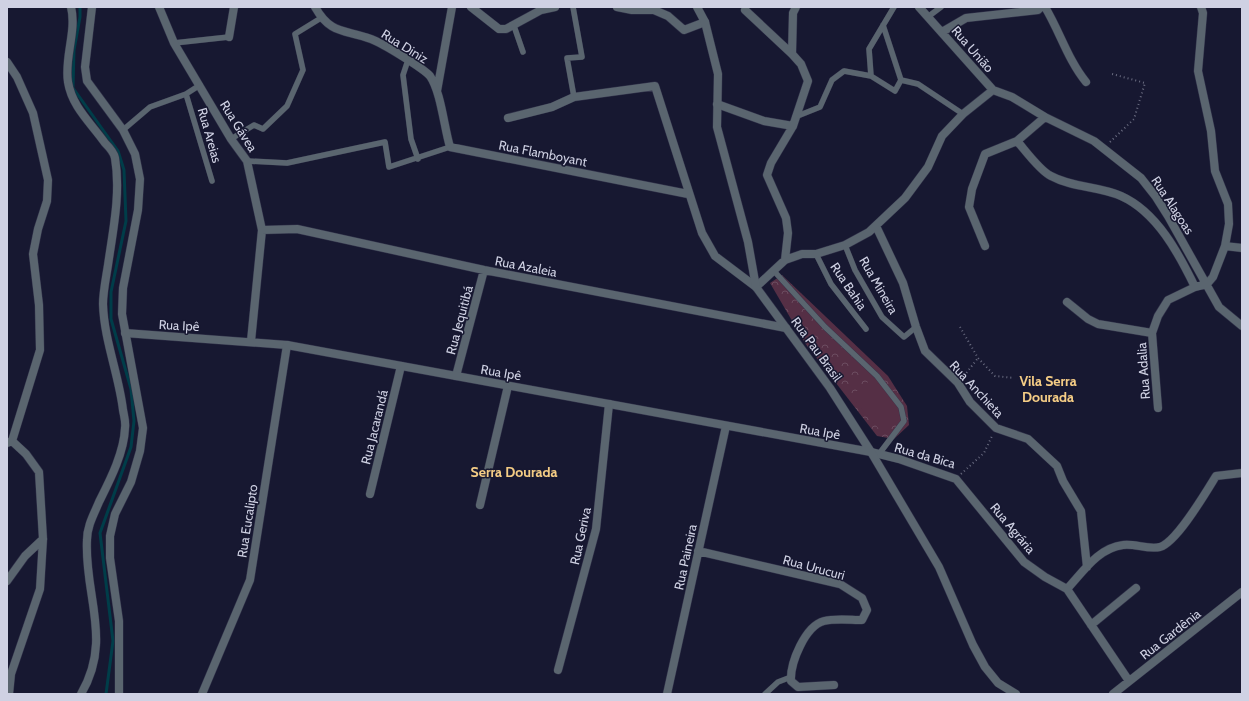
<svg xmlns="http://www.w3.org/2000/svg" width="1249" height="701" font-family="Cabin,sans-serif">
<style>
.park{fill:url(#park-crowns)}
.pitch{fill:#552f45}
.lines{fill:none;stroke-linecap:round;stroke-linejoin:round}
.stream{stroke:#003d49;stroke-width:3}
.service-casing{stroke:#31324a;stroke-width:6}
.minor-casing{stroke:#31324a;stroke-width:9}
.tertiary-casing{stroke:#31324a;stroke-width:9}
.path{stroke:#6a6c81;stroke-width:2;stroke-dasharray:1 3;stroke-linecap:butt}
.service{stroke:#5a656f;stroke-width:5.5}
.minor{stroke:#5a656f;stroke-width:8}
.tertiary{stroke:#5a656f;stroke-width:8}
.labels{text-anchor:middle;stroke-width:3;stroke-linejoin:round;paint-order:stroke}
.street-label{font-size:13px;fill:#cfd1e3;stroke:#171831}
.neighbourhood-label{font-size:14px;font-weight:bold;fill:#f4cc85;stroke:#171831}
</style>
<defs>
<pattern id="park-crowns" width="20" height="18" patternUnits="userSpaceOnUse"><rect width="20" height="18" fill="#552f45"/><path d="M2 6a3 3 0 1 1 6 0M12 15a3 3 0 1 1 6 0" fill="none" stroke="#6c4c60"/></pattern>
</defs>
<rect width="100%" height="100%" fill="#171831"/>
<path class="park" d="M782,275l106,101 19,30 2,19 -15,14 -17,-3 -72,-93 -35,-60z"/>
<path class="pitch" d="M873,378l27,33 -21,18 -28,-33z"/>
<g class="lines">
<path class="stream" d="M80,7v10l-6,33 -1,38 45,63 6,19 2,51 -15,71v27l20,70 3,32 -3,26 -31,86 13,108 -7,53"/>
<defs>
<path id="service" d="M573,7l9,50 -15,1 7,39
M929,16l12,-9
M883,25l18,55
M514,26l9,26
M174,43l55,-6
M408,60l-5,15 8,64 7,20
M871,76l24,15 6,-11 17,4 45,30
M200,85l-14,9 26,87
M795,117l25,-10 12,-27 12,-9 27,5 -2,-27 25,-42
M123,130l27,-23 36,-13
M231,139l23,-14 9,4 24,-23 16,-36 -8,-36 26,-16
M247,161l40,2 98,-21 4,25 61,-20
M845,245l10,25 27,47 22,20 12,-10
M816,254l15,30 35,45
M773,270l52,57 52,49 24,31 3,14 -25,33
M765,694l13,-12 13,-5"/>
<path id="minor" d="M159,7l15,36 57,96 16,22 15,69 -11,111
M315,7c16,28 29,22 56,32 11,4 52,29 59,37 11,16 14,51 20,71l238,47
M471,7l28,22h7l35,-19 14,-3
M617,7l15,3h22l14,6 16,14 21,-8
M919,7l74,83
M1045,7c15,25 23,53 41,75
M745,10l47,44
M942,32l24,-14 72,-8 3,-3
M229,37l5,-30
M7,62l10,15 16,36 15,67 -1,21 -9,28 -5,25 6,51 1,45 -28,91 -5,2
M993,90l19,7 33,20 49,24 47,37 15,19 12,19 51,91 23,19
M437,91l15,-84
M717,104l47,17 29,5
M508,118l44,-11 22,-10 81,-11 47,147 13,23 41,31 29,-27 17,-6h14l29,-9 24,-13 36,-34 23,-31 14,-31 21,-22 30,-24
M1017,141c8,9 23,30 34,35 22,12 48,10 70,20 36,16 58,58 74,91
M876,226l27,57 13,44 9,24 33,32 12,19 26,26 32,11 29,27 6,15 18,30 6,56
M262,230l35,-1 187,41 302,58
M985,246l-16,-39 3,-18 13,-35 32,-13 28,-24
M1225,246l17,2
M785,260l3,-27 -2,-15 -19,-43 4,-12 22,-37 15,-45 -7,-17 -9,-10 1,-41 3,-6
M1067,302l21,17 10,5 54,9
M125,333l162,12
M456,376l28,-106
M1158,408l-6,-75 6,-17 10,-16 27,-13 12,-3 6,-7 12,-31 4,-22 -1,-20 -13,-33 -4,-40 -13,-60 5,-58 -2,-6
M871,452l28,7 57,20 68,83 21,15 22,12 62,92
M370,494l31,-128
M480,505l28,-119
M698,551l142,33 22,14 5,12 -5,10c-11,0 -27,-2 -38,1 -19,5 -34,42 -33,60l7,6 36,-2
M7,581l18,-25 18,-17
M1067,589c16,-17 31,-41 56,-44 11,-2 25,5 37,2 17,-5 46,-55 56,-71l26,-3
M1091,625l45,-37
M558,670l38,-141 13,-125
M9,694l2,-20 29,-85 3,-50 -4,-67 -13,-18 -14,-13
M667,694l59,-268
M1113,694l129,-102"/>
<path id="tertiary" d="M71,7c6,24 -7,51 -3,75 4,25 23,41 37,61 4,4 9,9 10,15 6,35 -2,72 -7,107 -2,13 -5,27 -5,39 1,36 16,71 20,106 1,6 3,12 2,18 -1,25 -15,52 -26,74 -5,12 -12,24 -12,38 -3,55 26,100 -6,154
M92,7l-7,60 2,14 36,49 12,24 5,25 -2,31 -15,78 -1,26 21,114 -3,23 -9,31 -16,32 -5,22v22l9,63v73
M697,7l8,15 13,52 -1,53 31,115 8,45 74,101 41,64 68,115 34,78 12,22 13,16 18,11
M202,694l48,-114 37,-235 584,107"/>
</defs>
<use href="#service" class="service-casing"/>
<use href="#minor" class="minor-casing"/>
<use href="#tertiary" class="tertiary-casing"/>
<path class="path" d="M1110,142l24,-23 11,-36 -33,-9
M960,327l18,31 17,18 19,2
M964,376l14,-18
M961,474l23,-21 8,-17"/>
<use href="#service" class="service"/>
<use href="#minor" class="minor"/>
<use href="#tertiary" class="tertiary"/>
</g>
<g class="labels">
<g class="street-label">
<text transform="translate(405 46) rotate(32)" y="5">Rua Diniz</text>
<text transform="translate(973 49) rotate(49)" y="5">Rua União</text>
<text transform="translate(239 126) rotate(58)" y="5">Rua Gávea</text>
<text transform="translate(210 135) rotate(74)" y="5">Rua Areias</text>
<text transform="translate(543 153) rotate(11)" y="5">Rua Flamboyant</text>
<text transform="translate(1173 205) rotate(57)" y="5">Rua Alagoas</text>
<text transform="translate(526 266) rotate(11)" y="5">Rua Azaleia</text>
<text transform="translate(879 285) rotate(60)" y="5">Rua Mineira</text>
<text transform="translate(849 286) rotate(56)" y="5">Rua Bahia</text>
<text transform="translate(459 320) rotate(-75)" y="5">Rua Jequitibá</text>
<text transform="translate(179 325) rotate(3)" y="5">Rua Ipê</text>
<text transform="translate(817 349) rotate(54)" y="5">Rua Pau Brasil</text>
<text transform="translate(1143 371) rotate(-94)" y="5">Rua Adalia</text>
<text transform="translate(501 372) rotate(10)" y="5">Rua Ipê</text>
<text transform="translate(977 389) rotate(47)" y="5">Rua Anchieta</text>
<text transform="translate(374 427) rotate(-76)" y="5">Rua Jacarandá</text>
<text transform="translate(820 431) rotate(10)" y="5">Rua Ipê</text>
<text transform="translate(925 455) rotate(16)" y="5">Rua da Bica</text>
<text transform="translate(247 521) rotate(-81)" y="5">Rua Eucalipto</text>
<text transform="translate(1013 528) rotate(50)" y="5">Rua Agrária</text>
<text transform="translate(580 536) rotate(-78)" y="5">Rua Geriva</text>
<text transform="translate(685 557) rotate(-78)" y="5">Rua Paineira</text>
<text transform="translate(814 567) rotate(15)" y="5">Rua Urucuri</text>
<text transform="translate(1170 634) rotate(-38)" y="5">Rua Gardênia</text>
</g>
<g class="neighbourhood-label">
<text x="1048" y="386">Vila Serra<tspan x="1048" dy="16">Dourada</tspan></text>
<text x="514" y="477">Serra Dourada</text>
</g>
</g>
<rect width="1249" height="701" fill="none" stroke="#cfd1e3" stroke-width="16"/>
</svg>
